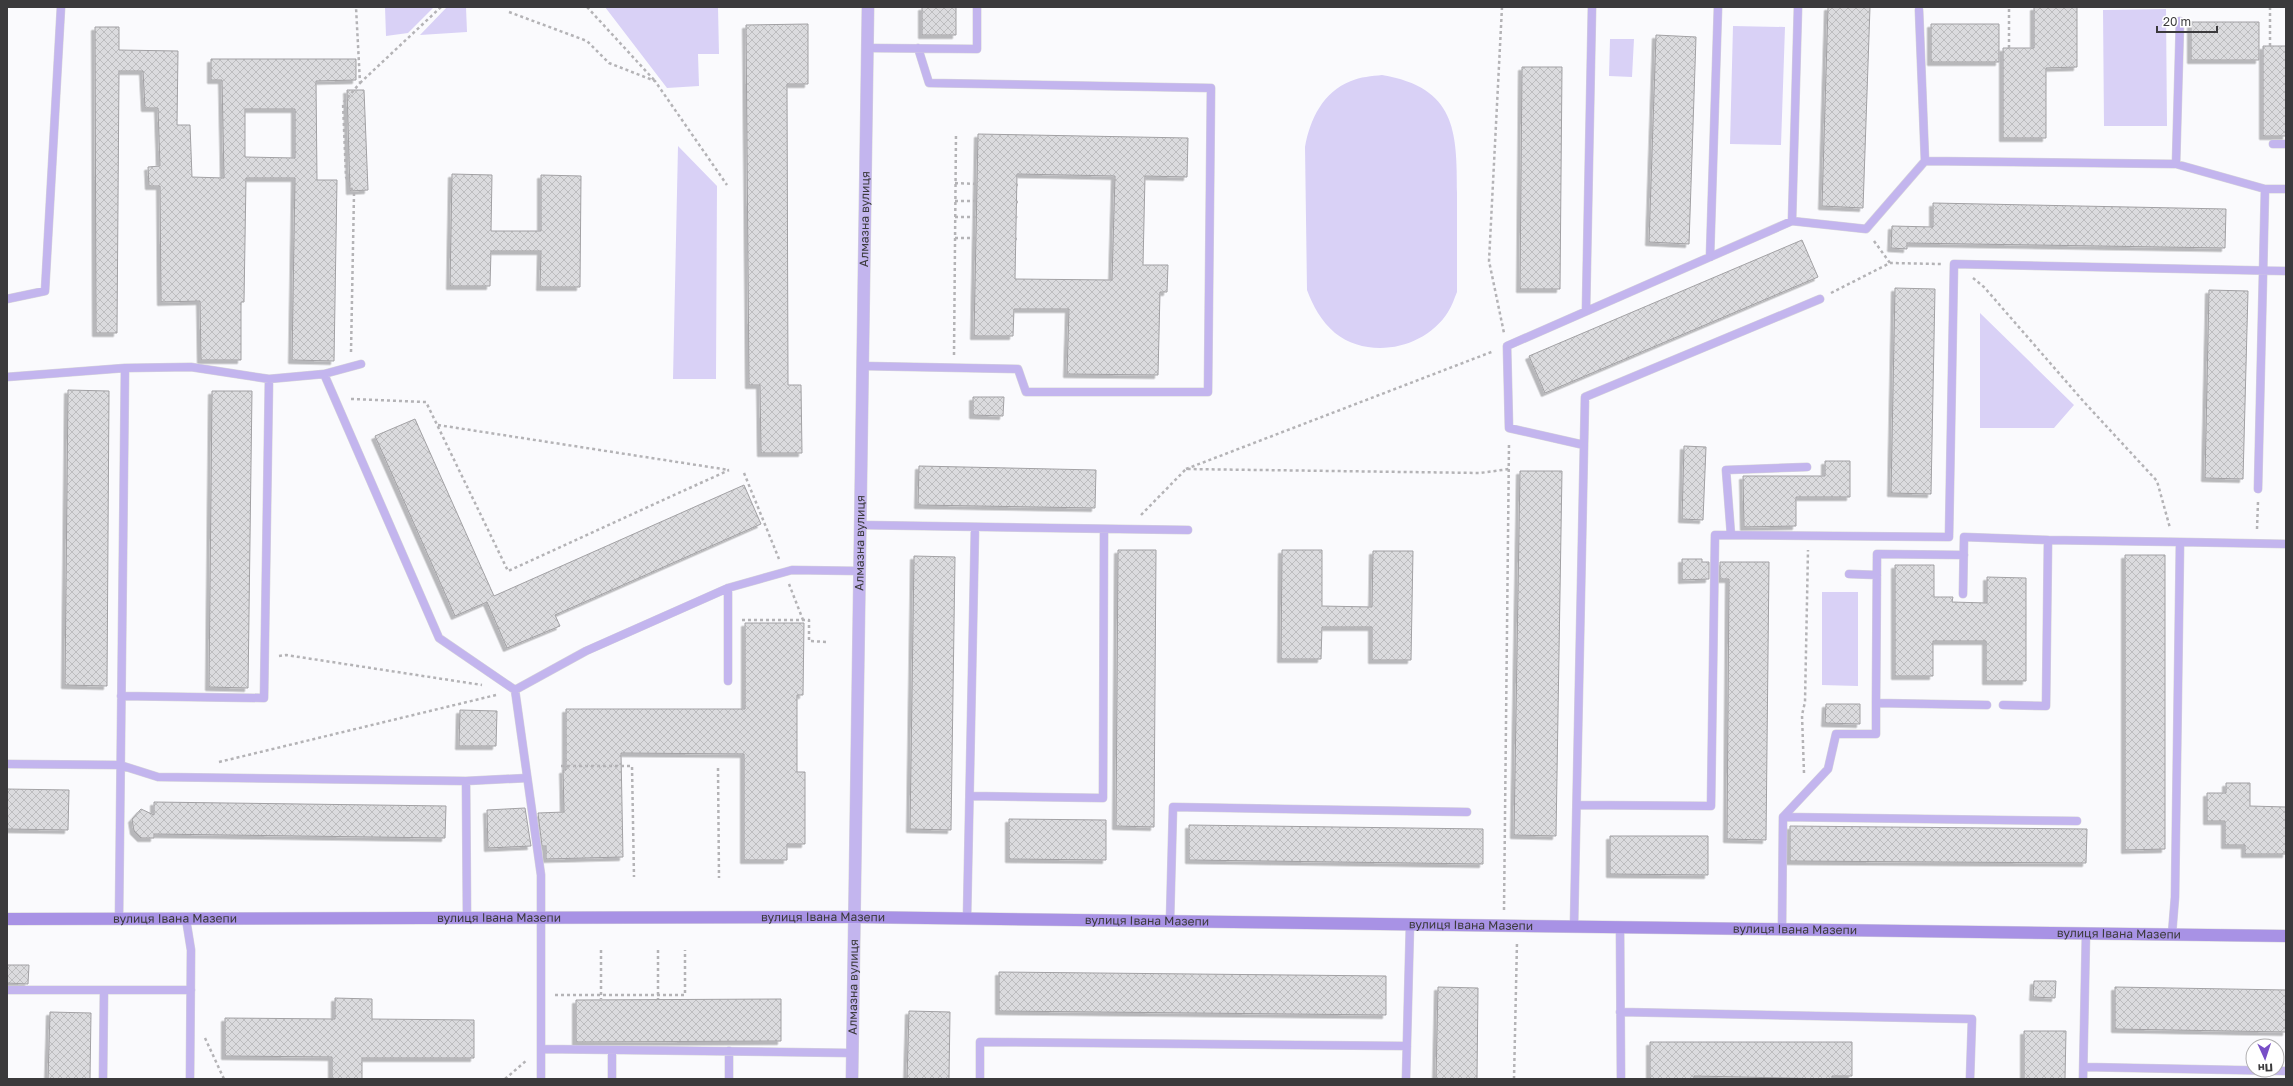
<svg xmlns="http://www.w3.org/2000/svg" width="2293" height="1086" font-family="'Golos Text',sans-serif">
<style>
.green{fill:#d9d1f6}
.building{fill:url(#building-cross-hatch);stroke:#a2a1a4;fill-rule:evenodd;filter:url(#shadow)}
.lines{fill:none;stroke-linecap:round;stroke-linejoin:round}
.service-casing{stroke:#d8d7da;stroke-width:9}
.minor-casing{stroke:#d8d7da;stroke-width:13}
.secondary-casing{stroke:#d8d7da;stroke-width:13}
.path{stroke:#b4b3b6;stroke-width:2.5;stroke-dasharray:3 3;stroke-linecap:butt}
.service{stroke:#c3b5ee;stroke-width:8}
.minor{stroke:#c3b5ee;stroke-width:12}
.secondary{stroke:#a892e5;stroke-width:12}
.labels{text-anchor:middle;stroke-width:3.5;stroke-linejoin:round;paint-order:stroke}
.street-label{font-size:12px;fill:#3b3a3c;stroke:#fff}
</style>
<defs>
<pattern id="building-cross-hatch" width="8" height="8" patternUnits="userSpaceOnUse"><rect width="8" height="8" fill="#dbdbde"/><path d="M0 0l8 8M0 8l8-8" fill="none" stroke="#bdbdbf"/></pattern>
<filter id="shadow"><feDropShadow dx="-3.5" dy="3.5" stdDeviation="0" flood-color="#0004"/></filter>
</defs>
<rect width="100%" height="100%" fill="#fafafd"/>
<path class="green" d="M385,7h49l-26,26 -22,3z
M447,7h19l1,25 -47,3z
M605,7h113l1,47h-21l1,32 -32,2z
M2166,9l1,117h-63l-1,-116z
M1733,26l52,1 -4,118 -51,-1z
M1610,39h24l-2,38 -23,-1z
M1382,75c76,13 75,58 75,123 0,31 0,63 0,94 -3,7 -5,14 -9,20 -23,37 -79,48 -113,21 -14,-12 -22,-27 -28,-43l-2,-143c5,-28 18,-55 46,-66 9,-4 21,-5 31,-6z
M678,146l39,40 -1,193h-43z
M1980,313l94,92 -20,23h-74z
M1822,592h36v94l-36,-1z"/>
<path class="building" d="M922,7h34v28h-34z
M1828,7h42l-7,201 -41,-2z
M2034,7h43v60l-31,1v70h-43v-90h31z
M2191,22h68v38h-68z
M808,24v60h-21l1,301h13l1,68h-41l-1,-68h-11l-3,-360z
M1931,24h68v38h-68z
M95,27h24v23l59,1 -1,74h13l2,52 32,1 -2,-98h-11v-21h145v21l-40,1 1,99h20l-3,181 -42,-1 3,-182h-49l-2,124h-3v58h-40l-1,-59 -39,1 -1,-116h-11l-1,-19 12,-1 -2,-58h-13l-2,-37h-24l-2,262h-21zM245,109h50v49l-50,-1z
M1656,35l40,2 -7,207 -40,-2z
M2263,46h23v90h-23z
M1522,67h40l-2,222h-40z
M347,90h17l4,100 -18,1z
M978,134l210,4 -1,39 -42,-1 -2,89h25l-1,27h-7l-2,83 -91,-1 2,-65h-55l-1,27h-39zM1017,174l98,2 -3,104 -97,-1z
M452,174l40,1 -1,56h50v-56l40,1 -1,111h-40l1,-36h-50l-1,35h-40z
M1933,203l293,6 -1,39 -318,-5v6l-16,-1 1,-22 41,1z
M1802,240l16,37 -273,116 -16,-37z
M1895,288l40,1 -4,205 -40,-1z
M2209,290l39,1 -5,188 -38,-1z
M68,390l41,1 -2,295 -42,-1z
M212,391h40l-4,297 -39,-1z
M973,397h31l-1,19 -30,-1z
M415,419l79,177 250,-111 17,39 -206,91 5,11 -53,22 -20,-46 -32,14 -80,-180z
M1684,446l22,1 -3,73 -21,-1z
M1825,461h25v36h-54v29l-52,1 -1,-51h82z
M919,466l177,4 -1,38 -177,-3z
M1520,471h42l-6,365 -42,-1z
M1118,550h38l-2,277 -38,-1z
M1282,550h40v56l50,1 1,-56h40l-2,109h-39v-33h-50l-1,32h-40z
M2125,555h40v294l-40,1z
M914,556l41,1 -4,273 -41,-1z
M1682,559h20v3h7v17l-27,1z
M1720,562h49l-3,278 -39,-1 2,-260h-9z
M1895,565h39v32h19l-1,5 35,1v-26l39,1v103h-40v-40h-53v35h-38z
M745,623h59l-1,72h-6v77h8v72h-18v16h-43v-106l-123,-1 2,104 -77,2v-13h-4l-4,-33 26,-1 -1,-42h3v-61h179z
M1826,704h34v20l-35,-1z
M460,710l37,1 -1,35h-37z
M2226,783h24v23l36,1v47h-41v-9h-20v-24h-18v-28h19z
M7,789l62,1 -1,40 -61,-1z
M154,802l292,4 -1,32 -291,-4v4h-13l-7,-7 -2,-12 9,-10 13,6z
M525,808l6,38 -43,2 -1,-38z
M1009,819l97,1v40l-97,-1z
M1189,825l294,4v35l-294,-4z
M1790,826l297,3 -1,34 -296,-2z
M1610,836h98v39l-98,-1z
M7,965h22l-1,19 -21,-1z
M999,972l387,4v39l-387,-4z
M2034,981h22l-1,17 -22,-1z
M1438,987l40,1 -1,91h-41z
M2115,987l171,3v42l-171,-3z
M335,998l37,1v20l102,1v38h-112v21h-30v-22l-107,-1v-38l110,1z
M781,999v42l-205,1v-42z
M909,1011l41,1 -1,67h-42z
M50,1012l41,1 -1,66h-42z
M2024,1031h42l-1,48h-41z
M1650,1042h202v34h-20v3l-138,-3v3h-44z"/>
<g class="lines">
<defs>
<path id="service" d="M1919,10l6,151
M867,48l110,1v-42
M2273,144h13
M2176,164l4,-143
M1792,221l6,-214
M1710,257l8,-250
M7,299l38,-8 16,-284
M1586,310l6,-303
M863,366l155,3 8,23h182l3,-304 -282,-5 -11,-35
M324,374l37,-10
M7,377l118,-9 66,-1 78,12 55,-5 115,264 76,52 26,185v204
M1584,445l-75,-17 -2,-82 285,-125 74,8 59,-68 251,3 89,25h21
M2258,489l7,-300
M860,525l328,5
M1731,535l-5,-65 81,-3
M2048,540l132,2
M1964,555l-87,-1 -1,149 111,2
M1849,574l28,1
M1963,594l1,-57 84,3 -2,166 -43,-1
M728,681v-93
M515,690l71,-39 142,-63 64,-18 68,1
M121,696l143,2 5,-319
M7,764l113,1 38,12 308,4 1,137
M466,781l61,-3
M970,796l133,2 1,-269
M1577,805l134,1 4,-271 234,2 5,-273 332,7
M1783,817l294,4
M967,918l8,-391
M119,919l6,-551
M186,919l5,31 -1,129
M1170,921l3,-114 294,5
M1574,926l11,-529 235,-98
M1620,927l1,152
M1782,929l1,-112 45,-48 8,-35h40v-31
M2172,934l3,-37 5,-355 106,2
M7,990h184
M1620,1012l352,7 -2,60
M542,1049l310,4
M612,1050v29
M2084,1067l202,4
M103,1079l1,-89
M729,1079v-28
M980,1079v-37l427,4
M1406,1079l4,-155
M2083,1079l3,-146"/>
<g id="minor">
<path id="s1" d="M852,1079l16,-1072"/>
</g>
<g id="secondary">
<path id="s2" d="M7,919l847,-2 1432,19"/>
</g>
</defs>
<use href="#service" class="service-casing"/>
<use href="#minor" class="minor-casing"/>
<use href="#secondary" class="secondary-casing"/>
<path class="path" d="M587,7l68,74
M1502,7l-13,254 15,72
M2270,7v39
M509,12l78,29 22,22 46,18 72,104
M2009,48v-41
M360,83l81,-76
M955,183l22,1
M1016,185h2
M955,201h22
M1016,202h2
M955,217h22
M1016,217l1,1
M955,238h21
M1015,239h2
M1874,241l16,22
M1973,278l11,9 100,115 73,79 13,47
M1831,293l59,-30 51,1
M351,352l3,-158 -8,-17 -3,-74 17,-20 -4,-76
M954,355l2,-222
M351,399l75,3 82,169 221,-101
M438,425l291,45
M1186,469l308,-118
M744,473l35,86
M1141,515l45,-46 294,4 29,-4
M2257,529l1,-27
M789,584l14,36
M742,620h67v21l18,1
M279,656l7,-1 196,30
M219,762l277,-67
M561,766h71l2,111
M718,768l1,110
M1804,773l-2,-58 3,-13 3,-152
M1504,910l5,-467
M601,950v49
M658,950v49
M555,995h130v-45
M205,1038l19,41
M505,1079l22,-19
M1514,1079l3,-137"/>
<use href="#service" class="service"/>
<use href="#minor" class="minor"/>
<use href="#secondary" class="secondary"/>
</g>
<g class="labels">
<g class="street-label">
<text dy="4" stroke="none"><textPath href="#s1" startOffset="860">Алмазна вулиця</textPath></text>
<text dy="4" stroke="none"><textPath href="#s1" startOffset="536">Алмазна вулиця</textPath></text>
<text dy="4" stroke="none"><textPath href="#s2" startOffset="816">вулиця Івана Мазепи</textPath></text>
<text dy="4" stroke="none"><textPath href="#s2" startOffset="492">вулиця Івана Мазепи</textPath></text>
<text dy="4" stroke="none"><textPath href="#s2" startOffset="168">вулиця Івана Мазепи</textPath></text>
<text dy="4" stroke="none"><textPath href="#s2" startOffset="1140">вулиця Івана Мазепи</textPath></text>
<text dy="4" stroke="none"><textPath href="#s2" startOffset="1464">вулиця Івана Мазепи</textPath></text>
<text dy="4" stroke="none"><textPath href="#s2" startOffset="1788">вулиця Івана Мазепи</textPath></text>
<text dy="4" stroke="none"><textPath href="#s2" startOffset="2112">вулиця Івана Мазепи</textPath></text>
<text dy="4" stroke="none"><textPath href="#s1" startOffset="92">Алмазна вулиця</textPath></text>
</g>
</g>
<rect width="2293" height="1086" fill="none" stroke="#3b3a3c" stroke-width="16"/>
<g transform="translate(2265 1058) rotate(177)"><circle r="19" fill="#ffffff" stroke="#b1b0b1"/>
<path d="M0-3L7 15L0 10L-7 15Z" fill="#784ec7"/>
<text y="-6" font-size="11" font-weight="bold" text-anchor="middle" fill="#3b3a3c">Пн</text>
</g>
<path d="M2157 26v6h60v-6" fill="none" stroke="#3b3a3c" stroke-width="2"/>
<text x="2163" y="26" font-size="12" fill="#3b3a3c" stroke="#ffffff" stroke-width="3" paint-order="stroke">20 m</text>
</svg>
